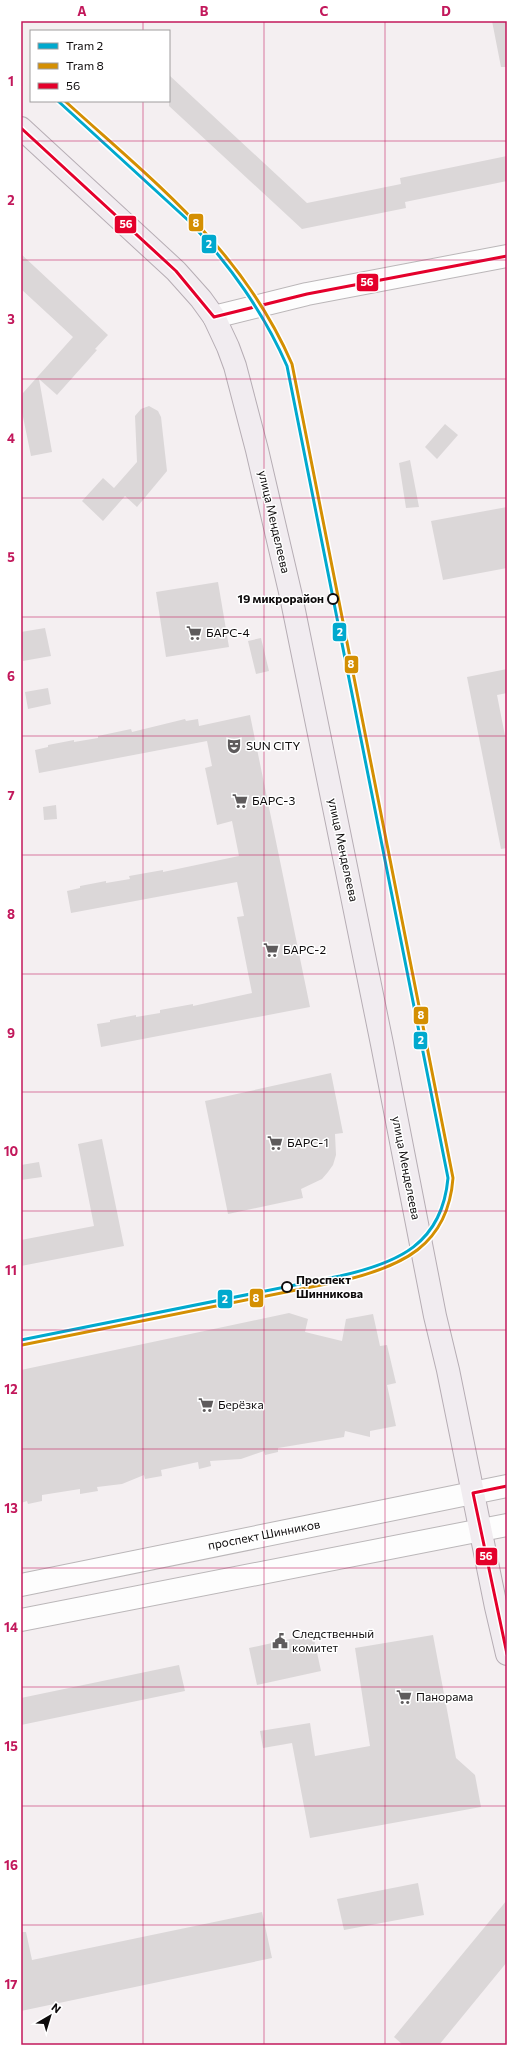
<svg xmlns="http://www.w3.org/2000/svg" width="528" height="2066" font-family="Commissioner,sans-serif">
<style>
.building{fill:#dbd7d8}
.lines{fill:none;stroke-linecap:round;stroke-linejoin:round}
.minor-casing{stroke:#bbb7b9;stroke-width:24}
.major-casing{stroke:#b6adb4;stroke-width:24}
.minor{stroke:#fdfdfd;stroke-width:22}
.major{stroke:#f1ecf0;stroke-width:22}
.bus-1-casing{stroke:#fff;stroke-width:6}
.bus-1{stroke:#e4002b;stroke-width:3}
.tram-1-casing{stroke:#fff;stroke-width:6}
.tram-2-casing{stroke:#fff;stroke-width:6}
.tram-1{stroke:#00a9ce;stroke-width:3}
.tram-2{stroke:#d48f02;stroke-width:3}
.grid{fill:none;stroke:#c2185b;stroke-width:1;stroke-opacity:0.55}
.stop-dot{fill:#fff;stroke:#0e0b0c;stroke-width:2}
.labels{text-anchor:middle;stroke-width:3;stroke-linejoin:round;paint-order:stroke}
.street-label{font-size:12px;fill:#0e0b0c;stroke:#fff}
.stop-label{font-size:12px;font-weight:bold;fill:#0e0b0c;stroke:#fff;text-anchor:end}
.poi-label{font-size:12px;fill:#0e0b0c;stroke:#fff;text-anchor:start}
.line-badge{stroke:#fff;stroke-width:1.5}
.badge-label{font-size:11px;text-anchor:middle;font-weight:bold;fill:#fff}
.neatline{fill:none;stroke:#c2185b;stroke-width:1.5}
.grid-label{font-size:13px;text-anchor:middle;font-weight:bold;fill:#c2185b}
</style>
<rect width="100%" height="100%" fill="#f4eff1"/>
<path class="building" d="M492,21h15v46h-6z
M169,75l138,128 94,-19 -1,-6 107,-22v25l-102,21 1,6 -104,21 -133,-123z
M21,254l87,81 -13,14 2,1 -40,45 -18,-16 13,73 -21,4 -10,-49 2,-14 50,-56 -52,-48z
M149,406l9,5 3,6 6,54 -30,36 -12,-11 -22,25 -21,-20 21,-23 11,10 23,-26 -2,-46 6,-7z
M445,424l13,11 -21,24 -12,-12z
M410,460l9,47 -13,1 -7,-45z
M507,507v61l-64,12 -12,-59z
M218,582l11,65 -63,10 -10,-65z
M45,628l6,28 -28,5 -2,-29z
M261,638l8,33 -13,3 -8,-33z
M507,669v24l-10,2 10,51v102l-6,1 -34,-172z
M48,688l3,16 -23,5 -3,-17z
M250,715l60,292 -209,40 -4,-23 13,-2v-2l26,-5v2l24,-4v-3l33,-6v2l59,-13 -15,-76 7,-1 -7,-34 -166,31 -4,-22 13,-3v-2l26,-5v2l24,-4 -1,-3 34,-6v2l76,-16 -7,-35 -15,4 -12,-57 7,-2 -5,-25 -168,32 -4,-23 13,-3v-2l26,-5v2l24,-4v-2l33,-7 1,3 53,-13 1,2 12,-2 1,7z
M56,805l1,14 -13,1 -1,-13z
M331,1073l12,60 -8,1 1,21 -3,10 -5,7 -6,7 -21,10 2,9 -75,16 -23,-113z
M102,1139l22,107 -103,20v-26l73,-14 -16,-82z
M39,1162l3,15 -21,3v-15z
M289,1313l19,6 -3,13 37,9 4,-22 27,-5 7,32 7,-1 9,38 -9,2 9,41 -26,5v6l-25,-6 -1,6 -66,11v4l-13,3 -1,-4 -23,8 -31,2 1,5 -12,3 -1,-7 -37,8 1,6 -17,3 -1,-4 -22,9 -25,3 1,4 -18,3v-5l-38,6v6l-14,3 -1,-3 -6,2v-133z
M313,1634l8,37 -64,14 -8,-37z
M433,1635l23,123 19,17 6,32 -171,31 -18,-95 -29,5 -3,-17 50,-8 5,33 55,-10 -15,-98z
M179,1665l6,26 -164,34v-27z
M418,1883l6,32 -80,15 -7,-31z
M507,1900v62l-68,83h-36l-9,-8z
M262,1912l10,46 -251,53v-79h5l6,28z"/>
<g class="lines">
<defs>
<path id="minor" d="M214,317l93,-23 200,-38
M21,1585l486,-99
M21,1620l486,-95"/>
<path id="major" d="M21,128l155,143 25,28 13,18 14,30 7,19 22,84 34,146 91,448 53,272 13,54 48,237 11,47"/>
</defs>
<use href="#minor" class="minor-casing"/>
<use href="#major" class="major-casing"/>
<use href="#minor" class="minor"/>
<use href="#major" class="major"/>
<defs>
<path id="bus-1" d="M21,128l155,143 38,46 93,-23 200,-38
M507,1486l-34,7 34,161"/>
</defs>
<use href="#bus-1" class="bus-1-casing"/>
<use href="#bus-1" class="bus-1"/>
<defs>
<path id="tram-1" d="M21,1340l319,-64c58,-13 102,-32 108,-98l-161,-812c-24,-55 -57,-100 -97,-144l-132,-121"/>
<path id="tram-2" d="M22,1345l319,-64c60,-14 107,-35 112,-103l-161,-814c-50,-115 -137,-181 -227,-263"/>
</defs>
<use href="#tram-1" class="tram-1-casing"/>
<use href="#tram-2" class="tram-2-casing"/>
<use href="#tram-1" class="tram-1"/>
<use href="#tram-2" class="tram-2"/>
</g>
<path class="grid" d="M143,21v10M264,21v2024M385,21v2024M143,101v1944M21,141h486M21,260h486M21,379h486M21,498h486M21,617h486M21,736h486M21,855h486M21,974h486M21,1092h486M21,1211h486M21,1330h486M21,1449h486M21,1568h486M21,1687h486M21,1806h486M21,1925h486"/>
<defs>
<symbol id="supermarket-bare" viewBox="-9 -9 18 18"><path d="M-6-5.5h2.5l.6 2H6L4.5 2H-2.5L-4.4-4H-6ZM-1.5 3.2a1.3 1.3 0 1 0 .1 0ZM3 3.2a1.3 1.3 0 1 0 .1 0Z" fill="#5e5b5c" stroke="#fff" stroke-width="2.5" paint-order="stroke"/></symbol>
<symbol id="theatre-bare" viewBox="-9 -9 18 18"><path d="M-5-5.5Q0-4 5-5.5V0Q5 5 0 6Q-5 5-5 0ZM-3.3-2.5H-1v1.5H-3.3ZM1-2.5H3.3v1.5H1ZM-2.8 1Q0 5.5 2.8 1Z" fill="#5e5b5c" stroke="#fff" stroke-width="2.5" paint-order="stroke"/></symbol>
<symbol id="civic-bare" viewBox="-9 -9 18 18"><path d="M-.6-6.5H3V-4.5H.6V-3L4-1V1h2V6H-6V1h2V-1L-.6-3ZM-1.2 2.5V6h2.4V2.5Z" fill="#5e5b5c" stroke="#fff" stroke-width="2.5" paint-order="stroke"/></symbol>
</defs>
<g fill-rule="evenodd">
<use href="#supermarket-bare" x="183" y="622" width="22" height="22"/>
<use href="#theatre-bare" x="223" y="735" width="22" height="22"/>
<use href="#supermarket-bare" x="229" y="790" width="22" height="22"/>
<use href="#supermarket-bare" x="260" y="939" width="22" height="22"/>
<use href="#supermarket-bare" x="264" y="1132" width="22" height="22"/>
<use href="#supermarket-bare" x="195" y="1394" width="22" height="22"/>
<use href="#civic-bare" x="269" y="1630" width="22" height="22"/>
<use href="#supermarket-bare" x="393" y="1686" width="22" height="22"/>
</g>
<g class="stop-dot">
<circle cx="333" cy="599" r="5"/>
<circle cx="287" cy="1287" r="5"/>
</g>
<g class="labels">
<g class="street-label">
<text transform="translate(274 522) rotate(77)" y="4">улица Менделеева</text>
<text transform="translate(343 850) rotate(78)" y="4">улица Менделеева</text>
<text transform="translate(406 1168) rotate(79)" y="4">улица Менделеева</text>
<text transform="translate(264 1535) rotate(-11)" y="4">проспект Шинников</text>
</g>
<g class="stop-label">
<text x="324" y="603">19 микрорайон</text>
<text x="296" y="1284" text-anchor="start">Проспект<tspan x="296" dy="14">Шинникова</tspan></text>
</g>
<g class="poi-label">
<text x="206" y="637">БАРС-4</text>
<text x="246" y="750">SUN CITY</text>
<text x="252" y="805">БАРС-3</text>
<text x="283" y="954">БАРС-2</text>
<text x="287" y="1147">БАРС-1</text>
<text x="218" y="1409">Берёзка</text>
<text x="292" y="1638">Следственный<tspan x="292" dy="14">комитет</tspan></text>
<text x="416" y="1701">Панорама</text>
</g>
</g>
<g class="line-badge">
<rect x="188" y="213" width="16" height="19" rx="4" fill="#d48f02"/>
<rect x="114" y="215" width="23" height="19" rx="4" fill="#e4002b"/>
<rect x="201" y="234" width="16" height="20" rx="4" fill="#00a9ce"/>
<rect x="356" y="273" width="23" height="19" rx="4" fill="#e4002b"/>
<rect x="332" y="622" width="15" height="20" rx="4" fill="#00a9ce"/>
<rect x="344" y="655" width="15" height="19" rx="4" fill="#d48f02"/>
<rect x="413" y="1006" width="16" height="19" rx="4" fill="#d48f02"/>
<rect x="413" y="1031" width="15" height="19" rx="4" fill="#00a9ce"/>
<rect x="249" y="1288" width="15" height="20" rx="4" fill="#d48f02"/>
<rect x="217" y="1289" width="16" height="20" rx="4" fill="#00a9ce"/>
<rect x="475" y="1547" width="23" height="19" rx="4" fill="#e4002b"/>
</g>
<g class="badge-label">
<text x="196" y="227">8</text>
<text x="126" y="228">56</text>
<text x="209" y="248">2</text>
<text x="367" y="286">56</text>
<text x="340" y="636">2</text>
<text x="351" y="668">8</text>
<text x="421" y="1019">8</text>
<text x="421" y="1044">2</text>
<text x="256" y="1302">8</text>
<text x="225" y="1303">2</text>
<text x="486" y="1560">56</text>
</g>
<rect width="528" height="2066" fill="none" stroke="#ffffff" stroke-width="44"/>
<rect x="30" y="30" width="140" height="72" fill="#ffffff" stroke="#9f9d9e"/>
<rect x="38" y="43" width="20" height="6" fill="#00a9ce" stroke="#9f9d9e"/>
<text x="66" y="50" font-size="12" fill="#0e0b0c">Tram 2</text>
<rect x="38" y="63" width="20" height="6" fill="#d48f02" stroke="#9f9d9e"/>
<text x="66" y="70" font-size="12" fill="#0e0b0c">Tram 8</text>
<rect x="38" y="83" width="20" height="6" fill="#e4002b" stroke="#9f9d9e"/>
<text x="66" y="90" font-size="12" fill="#0e0b0c">56</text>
<g transform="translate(50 2016) rotate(38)" stroke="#ffffff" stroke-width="3" paint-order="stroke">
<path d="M0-3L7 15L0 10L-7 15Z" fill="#0e0b0c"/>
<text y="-6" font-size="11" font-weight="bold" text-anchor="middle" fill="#0e0b0c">N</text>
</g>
<rect x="22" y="22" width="484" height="2022" class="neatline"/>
<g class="grid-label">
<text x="82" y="16">A</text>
<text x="204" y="16">B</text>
<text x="324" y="16">C</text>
<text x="446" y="16">D</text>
<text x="11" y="86">1</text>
<text x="11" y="205">2</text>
<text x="11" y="324">3</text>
<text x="11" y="443">4</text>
<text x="11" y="562">5</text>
<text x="11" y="681">6</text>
<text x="11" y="800">7</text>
<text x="11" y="919">8</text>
<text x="11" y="1038">9</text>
<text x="11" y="1156">10</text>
<text x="11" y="1275">11</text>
<text x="11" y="1394">12</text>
<text x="11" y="1513">13</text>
<text x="11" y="1632">14</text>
<text x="11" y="1751">15</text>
<text x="11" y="1870">16</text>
<text x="11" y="1989">17</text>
</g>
</svg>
